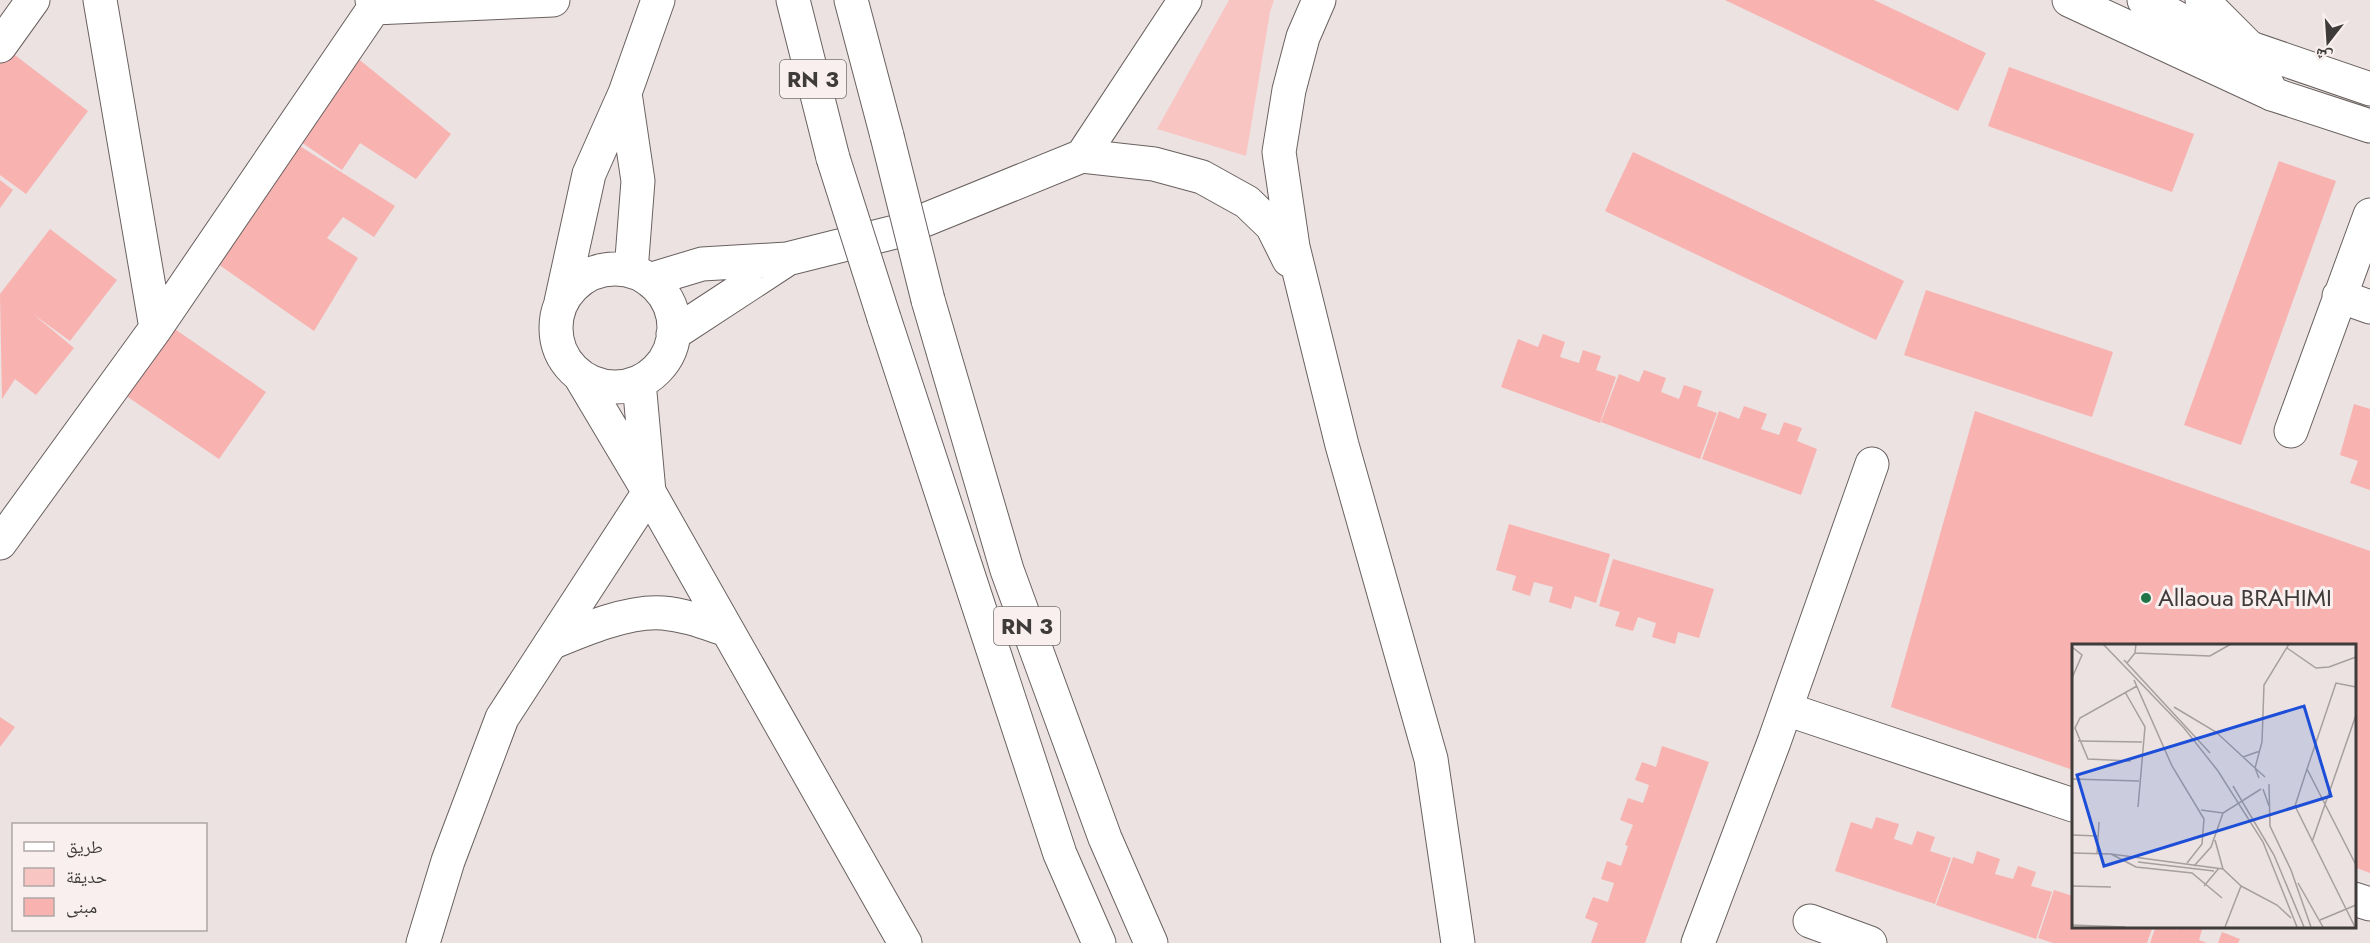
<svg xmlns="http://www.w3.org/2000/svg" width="2370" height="943" font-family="Jost,'Noto Naskh Arabic',sans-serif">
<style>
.green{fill:#f9c5c3}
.building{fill:#f8b2b0}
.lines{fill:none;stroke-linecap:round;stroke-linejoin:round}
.street-casing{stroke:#696160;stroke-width:35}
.secondary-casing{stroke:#696160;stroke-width:35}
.highway-casing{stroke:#696160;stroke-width:35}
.street{stroke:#fff;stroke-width:33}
.secondary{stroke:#fff;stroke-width:33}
.highway{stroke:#fff;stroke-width:33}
.highway-bridge-casing{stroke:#696160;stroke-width:35;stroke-linecap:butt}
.highway-bridge{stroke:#fff;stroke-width:33}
.poi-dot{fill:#1f7547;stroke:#f8efee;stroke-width:2}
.labels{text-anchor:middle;stroke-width:6;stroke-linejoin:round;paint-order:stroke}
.shield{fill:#f8efee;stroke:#767170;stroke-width:1.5}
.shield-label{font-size:22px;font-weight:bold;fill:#3e3b3a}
.poi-label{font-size:24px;fill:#3e3b3a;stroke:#f8efee;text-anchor:start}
.inset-road{fill:none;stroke:#a69f9e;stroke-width:1.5}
.view{fill:#1d4ed8;fill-opacity:0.15;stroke:#1d4ed8;stroke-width:3}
.inset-edge{fill:none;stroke:#3e3b3a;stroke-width:3}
</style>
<rect width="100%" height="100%" fill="#ebe2e1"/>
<path class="green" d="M1229,0h45l-4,12 -24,144 -89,-27z"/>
<path class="building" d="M1725,0h149l112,53 -28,58z
M7,49l81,62 -62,83 -26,-19v-115z
M356,57l95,77 -35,45 -56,-36 -18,27 -44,-30z
M2009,67l185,67 -22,58 -184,-66z
M295,143l100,63 -21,31 -31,-20 -16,21 31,20 -44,73 -99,-69z
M1633,152l271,129 -28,59 -271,-129z
M2279,161l57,20 -95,264 -57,-20z
M0,180l13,10 -13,18z
M50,229l67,51 -47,61 -37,-27 41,34 -38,47 -21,-16 -13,20 -2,-105z
M1926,290l187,62 -21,65 -188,-62z
M166,323l100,69 -47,67 -100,-68z
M1543,334l22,8 -5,15 19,6 4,-13 18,6 -5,14 20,7 -16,46 -99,-36 17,-48 20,8z
M1644,370l22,8 -5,14 18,7 5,-14 18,6 -5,15 20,7 -17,46 -99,-37 18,-48 20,8z
M2354,404l16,5v81l-20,-7 8,-22 -18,-6z
M1744,406l23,8 -6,15 18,6 5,-13 18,6 -5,13 20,8 -16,46 -99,-36 17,-48 20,8z
M1975,411l395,140v322l-16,-6v-221h-281v124l-182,-63z
M1509,524l101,30 -14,49 -21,-7 -4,13 -22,-7 4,-15 -19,-5 -4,14 -18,-6 4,-14 -20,-6z
M1613,559l101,30 -15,49 -21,-6 -3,12 -23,-7 4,-14 -18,-6 -5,14 -18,-5 5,-14 -21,-6z
M0,717l15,10 -15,20z
M1662,746l47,16 -64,181h-54l7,-20 -13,-5 8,-21 15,5 6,-19 -13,-4 6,-18 14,5 7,-20 -3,-1 8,-20 -13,-5 8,-22 15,5 6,-18 -14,-5 7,-18 14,5z
M1876,817l23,7 -5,15 18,6 5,-14 18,6 -5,14 21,7 -16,46 -100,-33 16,-49 21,7z
M1977,851l23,8 -5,15 18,5 5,-13 18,6 -5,14 21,6 -16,47 -100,-34 17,-48 20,7z
M2054,890l19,6v30h80l-6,17h-94l-15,-5z
M2156,926h11l10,4 2,-4h24l-4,14 8,3h-57z
M2222,932l18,7 -2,4h-20z"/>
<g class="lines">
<defs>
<path id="street" d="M100,0l56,328 218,-320 -2,-8
M2202,0l48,48 22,46
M374,8l179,-8
M0,46l33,-46
M625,93l13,88 -7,90
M556 328a59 59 0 1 1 118 0a59 59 0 1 1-118 0Z
M649,280l53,-16 85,-5 108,-27 187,-76 103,-156
M2339,296l31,11
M561,302l28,-128 36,-81 33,-93
M673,334l113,-74
M580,376l69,116 -10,-110
M2291,431l79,-216
M0,543l156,-215
M1786,709l287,96
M2354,899l16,5
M1810,921l60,22
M423,943l25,-82 54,-143 147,-226
M1698,943l76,-201 98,-278"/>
<path id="secondary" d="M2069,0l203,94 98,32
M2144,0l57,31 169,58"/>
<path id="highway" d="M793,0l40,158
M851,0l36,136
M1319,0l-16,37 -14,53 -10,62 14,95 49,198 89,314 27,184
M1082,156l72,8 48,13 45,25 25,24 17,34
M928,300l79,270 98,268 46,105
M884,318l176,536 39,89
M649,492l256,451
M551,643c31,-13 78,-33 112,-30 23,2 43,10 64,17"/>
</defs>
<use href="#street" class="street-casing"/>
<use href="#secondary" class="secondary-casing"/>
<use href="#highway" class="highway-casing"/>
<use href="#street" class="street"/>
<use href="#secondary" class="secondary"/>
<use href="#highway" class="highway"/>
<defs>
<path id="highway-bridge" d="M887,136l41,164
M833,158l51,160"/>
</defs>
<use href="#highway-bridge" class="highway-bridge-casing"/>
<use href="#highway-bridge" class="highway-bridge"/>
</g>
<circle class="poi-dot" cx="2146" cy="598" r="6"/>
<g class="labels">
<g class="shield">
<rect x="780" y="60" width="66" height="38" rx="4.5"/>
<rect x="994" y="607" width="66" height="38" rx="4.5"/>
</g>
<g class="shield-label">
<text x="813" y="87">RN 3</text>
<text x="1027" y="634">RN 3</text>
</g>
<g class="poi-label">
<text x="2158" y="606">Allaoua BRAHIMI</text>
</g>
</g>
<g transform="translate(2072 644)">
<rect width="284" height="284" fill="#ebe2e1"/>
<path class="inset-road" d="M31,0l81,84 34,43 45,71 34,85M0,3l10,8 -10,23M215,4l29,20 13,-1 27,-10M63,9l75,3 21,-12M52,16l86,93M55,19l8,-10 1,-9M62,36l38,86 32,53 -2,25 -15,19M53,48l20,35 -7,80M102,63l42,25 39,36M6,97l64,1M171,113l17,-6M59,117l-43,-2 -13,-31 5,-10 57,-32M183,124l7,-26 2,-57 25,-41M235,125l29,-86 20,4M187,134l-4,-10 10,9M0,135l67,2M197,140l1,42 21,44 20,57M161,142l41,69 30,72M191,145l6,17M129,166l22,3M196,172l27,-10M0,191l26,1M143,196l8,29M240,198l44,-127M0,209l39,1 112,15 18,17M25,210l2,-32M39,210l25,13 56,6 30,25M66,218l76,9M122,222l17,-19 12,-34 38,-24M226,239l25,44M0,242l39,1M132,242l15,-18M169,242l36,19 14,13M248,276l36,-15M0,281l53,2M153,283l16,-41M283,283l-60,-121 12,-37 49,96"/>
<path class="view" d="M232,62l27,90 -227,70 -27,-91z"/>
<rect width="284" height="284" class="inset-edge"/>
</g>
<rect x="12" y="823" width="195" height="108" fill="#f8efee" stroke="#aea7a6" stroke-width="1.5"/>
<rect x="24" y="842" width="30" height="9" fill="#ffffff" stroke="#aea7a6" stroke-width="1.5"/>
<text x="66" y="853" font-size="18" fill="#3e3b3a">طريق</text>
<rect x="24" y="868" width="30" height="18" fill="#f9c5c3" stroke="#aea7a6" stroke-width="1.5"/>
<text x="66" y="883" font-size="18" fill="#3e3b3a">حديقة</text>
<rect x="24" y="898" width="30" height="18" fill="#f8b2b0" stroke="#aea7a6" stroke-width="1.5"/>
<text x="66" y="913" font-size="18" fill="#3e3b3a">مبنى</text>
<g transform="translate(2328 42) rotate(197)" stroke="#f8efee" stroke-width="4.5" paint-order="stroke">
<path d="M0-4.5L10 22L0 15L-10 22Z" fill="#3e3b3a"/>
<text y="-9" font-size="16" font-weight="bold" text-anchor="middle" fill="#3e3b3a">ش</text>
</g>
</svg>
